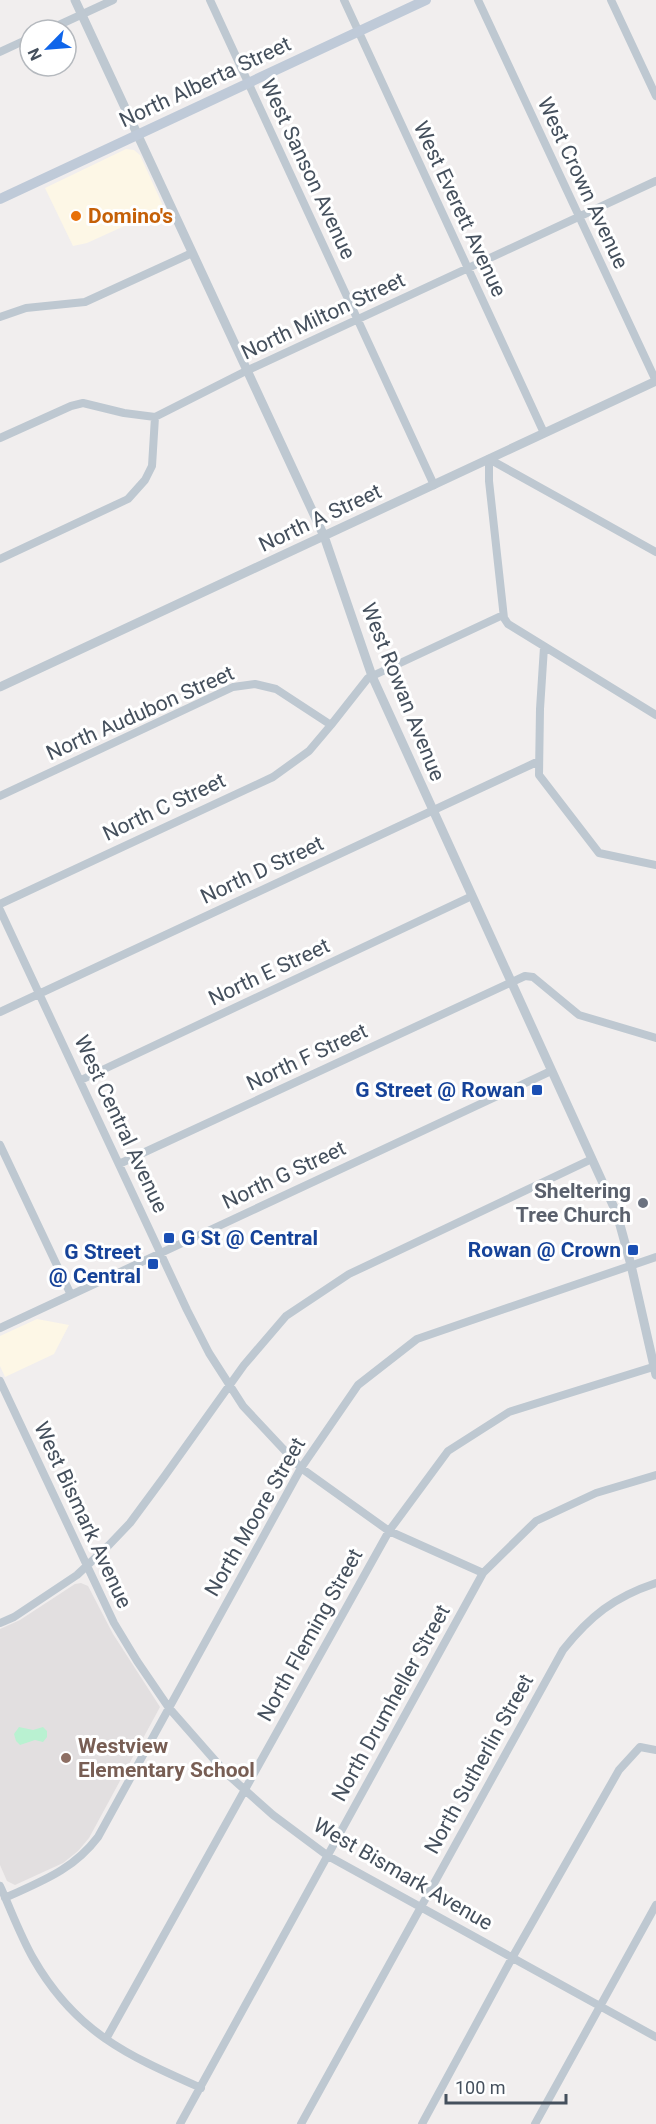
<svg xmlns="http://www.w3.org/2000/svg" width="656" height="2124" font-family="Roboto,sans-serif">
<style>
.commercial{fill:#fdf7e6}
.education{fill:#e2dfe0}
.green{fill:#b9f1d1}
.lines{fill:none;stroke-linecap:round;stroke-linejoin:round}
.minor{stroke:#bec8d1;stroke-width:8}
.tertiary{stroke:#bec8d1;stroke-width:9}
.secondary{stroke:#bfcad8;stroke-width:10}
.food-dot{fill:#e8710a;stroke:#fff;stroke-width:2}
.transit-dot{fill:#1a4fb4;stroke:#fff;stroke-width:2}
.worship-dot{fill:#6b7280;stroke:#fff;stroke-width:2}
.education-dot{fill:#8d6e63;stroke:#fff;stroke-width:2}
.labels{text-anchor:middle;stroke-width:6;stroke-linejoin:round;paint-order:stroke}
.street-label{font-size:21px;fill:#45505d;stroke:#fff}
.food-label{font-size:21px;font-weight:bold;fill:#c56008;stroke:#fff;text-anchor:start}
.transit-label{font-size:21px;font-weight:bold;fill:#164399;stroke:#fff;text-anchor:end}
.worship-label{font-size:21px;font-weight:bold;fill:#5b616d;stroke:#fff;text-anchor:end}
.education-label{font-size:21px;font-weight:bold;fill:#785e54;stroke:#fff;text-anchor:start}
</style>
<rect width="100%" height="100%" fill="#f1eeee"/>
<path class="commercial" d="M126,149l8,1 6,5 24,53 -77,35 -14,3 -28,-58z
M37,1319l32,6 -15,29 -49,23 -5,-11v-30z"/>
<path class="education" d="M81,1583l7,3 25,48 47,73 -71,131 -11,13 -15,12 -48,22 -8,-4 -7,-16v-236l20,-9 55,-36z"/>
<path class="green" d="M19,1727l14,3 10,-3 4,4v6l-4,5 -8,-2 -15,5 -4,-4 -2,-7z"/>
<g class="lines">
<path class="minor" d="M210,0l224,485
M344,0l200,433
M478,0l178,381
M611,0l45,96
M48,30l65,-30
M0,52l30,-14
M0,317l26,-9 59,-6 107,-49
M0,438l71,-32 12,-3 41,10 31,4 91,-46 410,-190
M489,459v22l15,137 4,6 148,91
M489,459l167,93
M0,559l128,-60 17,-19 7,-14 3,-49
M544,647l-4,62 -1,66 60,78 57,12
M0,796l233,-109 22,-3 21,5 55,36 37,-47 135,-63
M0,904l273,-127 36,-26 22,-26
M0,910l187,400 22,43 34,53 58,62 88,63 94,42
M0,1012l539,-251
M81,1080l391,-184
M0,1145l71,150
M119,1164l406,-188 8,1 46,38 77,23
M0,1328l551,-257
M0,1381l114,242 23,38 32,47 57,65 47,42 55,41 328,181
M0,1623l14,-6 63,-42 32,-30 21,-22 34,-46 80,-112 42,-49 63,-42 243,-115
M0,1886c11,24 20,49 33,72 42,74 94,97 168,130
M5,1898c37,-17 68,-28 93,-61l203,-369 57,-83 59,-46 239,-82
M106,2039l283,-508 59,-80 61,-39 147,-46
M180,2124l303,-551 53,-52 60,-28 60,-18
M301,2124l262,-474c27,-34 51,-53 93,-67
M422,2124l90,-166 107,-188 21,-23 16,3
M535,2124l121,-219"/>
<path class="tertiary" d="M75,0l249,536 48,140 245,538 14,51 25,110
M0,687l656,-306"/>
<path class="secondary" d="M0,199l426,-199"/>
</g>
<circle class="food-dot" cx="76" cy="216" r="6"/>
<g class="transit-dot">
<rect x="531" y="1084" width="12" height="12" rx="3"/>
<rect x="163" y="1232" width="12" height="12" rx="3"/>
<rect x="627" y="1244" width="12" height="12" rx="3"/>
<rect x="147" y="1258" width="12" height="12" rx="3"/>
</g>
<circle class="worship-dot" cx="643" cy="1203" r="6"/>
<circle class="education-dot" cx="66" cy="1758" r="6"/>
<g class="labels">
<g class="street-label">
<text transform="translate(205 82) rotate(-25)" y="7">North Alberta Street</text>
<text transform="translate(308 169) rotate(65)" y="7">West Sanson Avenue</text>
<text transform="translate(583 183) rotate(65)" y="7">West Crown Avenue</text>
<text transform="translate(460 209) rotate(65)" y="7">West Everett Avenue</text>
<text transform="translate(323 316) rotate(-25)" y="7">North Milton Street</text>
<text transform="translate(320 518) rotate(-25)" y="7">North A Street</text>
<text transform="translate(403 692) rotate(68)" y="7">West Rowan Avenue</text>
<text transform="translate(140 713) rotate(-24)" y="7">North Audubon Street</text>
<text transform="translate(164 807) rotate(-25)" y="7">North C Street</text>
<text transform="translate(262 870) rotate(-25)" y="7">North D Street</text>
<text transform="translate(269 972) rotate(-25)" y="7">North E Street</text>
<text transform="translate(307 1057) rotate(-25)" y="7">North F Street</text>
<text transform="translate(121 1124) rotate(65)" y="7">West Central Avenue</text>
<text transform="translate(284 1175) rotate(-25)" y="7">North G Street</text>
<text transform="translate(83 1515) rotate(65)" y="7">West Bismark Avenue</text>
<text transform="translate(255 1517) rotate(-60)" y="7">North Moore Street</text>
<text transform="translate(310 1635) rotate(-61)" y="7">North Fleming Street</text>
<text transform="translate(391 1703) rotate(-61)" y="7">North Drumheller Street</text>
<text transform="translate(479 1764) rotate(-61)" y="7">North Sutherlin Street</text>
<text transform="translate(403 1874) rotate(30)" y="7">West Bismark Avenue</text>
</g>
<g class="food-label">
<text x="88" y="223">Domino's</text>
</g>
<g class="transit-label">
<text x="525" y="1097">G Street @ Rowan</text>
<text x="181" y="1245" text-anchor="start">G St @ Central</text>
<text x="621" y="1257">Rowan @ Crown</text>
<text x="141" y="1259">G Street<tspan x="141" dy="24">@ Central</tspan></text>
</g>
<g class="worship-label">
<text x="631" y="1198">Sheltering<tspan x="631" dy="24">Tree Church</tspan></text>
</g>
<g class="education-label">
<text x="78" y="1753">Westview<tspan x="78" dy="24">Elementary School</tspan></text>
</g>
</g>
<g transform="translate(48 48) rotate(245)"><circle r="28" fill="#ffffff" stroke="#b5b9be" stroke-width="1.5"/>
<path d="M0-4.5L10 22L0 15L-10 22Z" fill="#0f65ea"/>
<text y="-9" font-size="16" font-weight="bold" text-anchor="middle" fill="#45505d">N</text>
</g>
<path d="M446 2094v9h120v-9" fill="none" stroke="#45505d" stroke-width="3"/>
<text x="455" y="2094" font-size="18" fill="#45505d" stroke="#ffffff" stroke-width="4.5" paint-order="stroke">100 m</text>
</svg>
